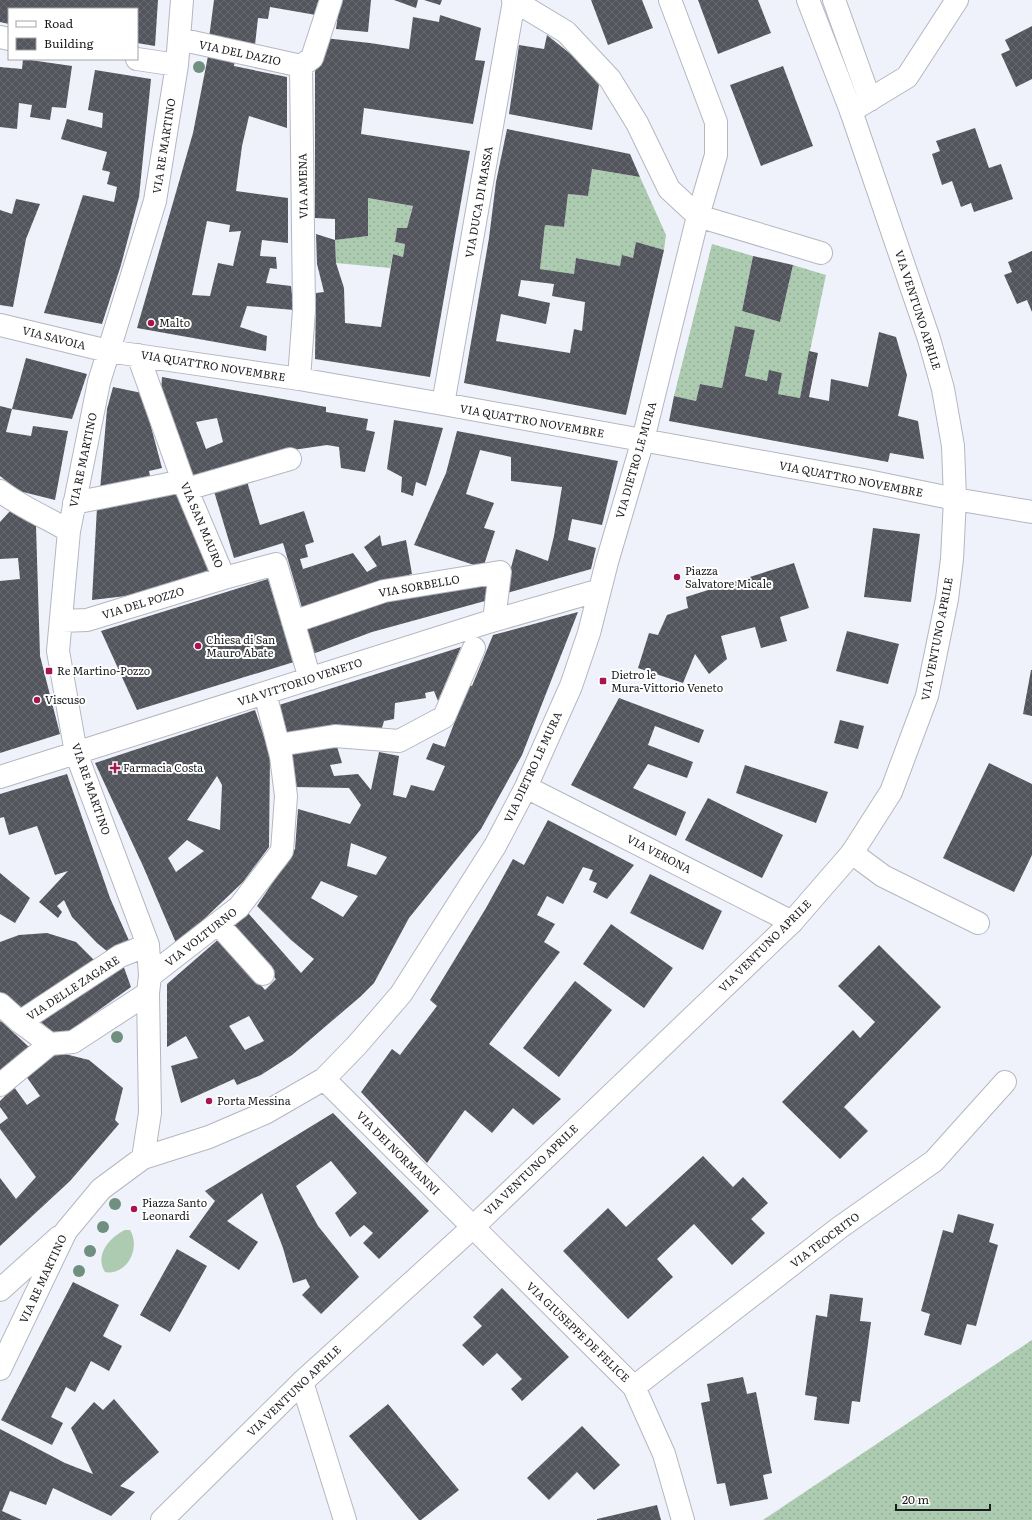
<svg xmlns="http://www.w3.org/2000/svg" width="1032" height="1520" font-family="Literata,serif">
<style>
.grass{fill:url(#grass-dots)}
.garden{fill:#adcbb0}
.building{fill:url(#building-cross-hatch);fill-rule:evenodd}
.lines{fill:none;stroke-linecap:round;stroke-linejoin:round}
.minor-casing{stroke:#b4b7c0;stroke-width:24}
.major-casing{stroke:#b4b7c0;stroke-width:24}
.minor{stroke:#fff;stroke-width:22}
.major{stroke:#fff;stroke-width:22}
.tree{fill:#6f907e}
.poi-dot{fill:#a71551;stroke:#fff;stroke-width:1.5}
.labels{text-anchor:middle;stroke-width:4;stroke-linejoin:round;paint-order:stroke}
.street-label{font-size:11px;fill:#1b1c1f;stroke:#fff}
.poi-label{font-size:11px;fill:#1b1c1f;stroke:#fff;text-anchor:start}
</style>
<defs>
<pattern id="grass-dots" width="8" height="8" patternUnits="userSpaceOnUse"><rect width="8" height="8" fill="#adcbb0"/><path d="M2 2h.1M6 6h.1" fill="none" stroke="#94ae97" stroke-width="1.8" stroke-linecap="round"/></pattern>
<pattern id="building-cross-hatch" width="8" height="8" patternUnits="userSpaceOnUse"><rect width="8" height="8" fill="#53555d"/><path d="M0 0l8 8M0 8l8-8" fill="none" stroke="#686970"/></pattern>
</defs>
<rect width="100%" height="100%" fill="#eff2fb"/>
<path class="grass" d="M592,169l48,8 26,58 -2,15 -31,8 -11,-2 -2,10 -44,-8 -2,16 -34,-5 5,-44 19,2 4,-33 20,2z
M368,198l45,8 -6,22h-10l-2,14 10,2 -2,13 -10,-3 -3,14 -54,-5 -1,-23 33,-4z
M712,244l41,12 -11,55 38,11 13,-57 33,10 -26,123 -22,-4 4,-21 -12,-2 -3,10 -22,-5 10,-46 -20,-4 -13,62 -22,-4 -4,17 -22,-5z
M1032,1340v180h-269z"/>
<path class="garden" d="M125,1230h5c11,18 -3,46 -25,42 -11,-17 5,-35 20,-42z"/>
<path class="building" d="M0,0h158l-3,46 -18,-3v-34h-128v15l-9,-2z
M214,0h106l-4,15 -46,-8 -2,12 -10,-1 -3,27 -46,-7z
M340,0h31l-3,32 -32,-3z
M394,0h24l-2,8z
M424,0h18l-2,5z
M591,0h51l11,28 -45,17z
M698,0h60l13,33 -53,21z
M440,15l41,13 -6,32 10,1 -12,63 -109,-16 -3,26 109,17 -40,226 -115,-18 1,-66 8,-1 -7,-28 -1,-30 19,6 1,23 8,25 1,35 36,4 12,-73 10,3 2,-13 -10,-2 2,-14h10l6,-22 -45,-8v38l-33,4v-21l-20,-1v-146l9,-34 46,5 39,6 4,-32 26,5z
M1032,26v53l-16,8 -15,-33 9,-4 -5,-10z
M547,35l31,25 21,25 -7,45 -83,-16 10,-69 25,4z
M209,51l26,7 -1,8 53,11v51l-38,-12 -7,30 -6,45 52,7v45l-26,-3 -2,16 16,1 1,12 -7,-1 -4,15 25,3 3,24 -47,-4 -7,21 27,9 -1,15 -129,-23 56,-195zM207,221l23,4 -1,7 12,-1 -8,35 -15,-3 -8,33 -18,-1z
M23,59l49,7 -6,42 -14,-1 -2,13 -20,-3 2,-12 -13,-2 -2,26 -17,-2v-60l22,2z
M783,66l30,80 -52,20 -31,-81z
M95,70l56,9 -12,118 -18,68 -19,59 -58,-11 39,-118 31,7 3,-15 -10,-3 3,-12 -8,-2 5,-18 -46,-13 6,-20 35,9 1,-15 -15,-3z
M975,128l14,40 12,-4 12,35 -39,13 -3,-9 -10,4 -9,-26 -10,4 -10,-31 8,-3 -4,-10z
M507,129l123,25 10,23 -48,-8 -4,27 -20,-2 -4,33 -19,-2 -5,44 34,5 2,-16 44,8 2,-11 11,3 3,-16 28,8 -38,165 -162,-32 25,-145 7,-56zM521,280l33,4 -2,12 33,6 -3,29 -8,-2 -4,24 -74,-12 5,-27 45,10 4,-21 -32,-7z
M16,199l24,5 -14,35 -13,68 -13,-2v-95l12,4z
M1032,251v61l-5,-12 -10,4 -13,-29 8,-3 -4,-10z
M753,256l40,9 -13,57 -38,-11z
M735,326l20,4 -10,46 22,5 2,-11 13,3 -4,21 22,4 9,-47 9,2 -9,44 20,4 2,-22 37,8 11,-55 17,5 11,38 -9,41 20,5 6,38 -34,-6 -2,9 -219,-41 5,-25 22,5 4,-17 22,4z
M26,358l61,16 -15,45 -60,-10z
M162,377l164,30v5l42,7 -2,11 9,2 -10,40 -24,-4 -2,-21 -12,-2 -41,6 -93,27 -32,-87zM217,418l6,24 -17,7 -10,-27z
M113,387l29,6 20,75 -13,3 2,10 -51,9 7,-81z
M0,406l12,3 -6,23 25,4 2,-10 35,5 -13,69 -36,-9 -19,-15z
M394,420l49,8 -17,58 -10,-4 -3,14 -12,-4 1,-15 -15,-8z
M457,431l161,30 -16,64 -30,-6 -4,21 28,8 -5,21 -87,25 12,-45 32,12 6,-25 8,-49 -51,-6v-24l-31,-7 -14,44 28,9 -10,25 11,3 -12,37 -69,-23 32,-72z
M246,478l14,47 44,-14 10,31 -9,3 3,12 -8,2 3,10 50,-16 14,19 10,-6 -13,-19 16,-12 2,11 24,-6 6,34 -81,23 -29,11 -19,-65 -49,15 -21,-70z
M176,493l33,78 -18,8 -65,17 -34,4 5,-93z
M11,510l25,16 4,130 20,78 -60,19v-172l20,-2 -2,-21 -18,1v-37z
M873,528l47,6 -9,68 -47,-5z
M794,563l15,45 -29,9 7,24 -26,7 -6,-21 -34,9 6,23 -18,15 -14,-20 -12,29 -45,-15 11,-35 9,2 9,-20 21,-7 -2,-11z
M268,579l26,83 -157,48 -36,-79z
M488,584l-3,17 -113,31 -62,23 -7,-28 82,-26z
M578,612l-56,143 -41,74 -72,89 -35,65 -14,14 -68,58 -31,20 -24,10 -3,-6 -53,24 -10,-37 27,-8 -12,-22 -19,11v-63l53,-46 45,52 11,-11 -46,-49 18,-17 53,60 13,-14 -23,-19 -34,-34 38,-57 3,-40 52,15 11,-19 -12,-17 -54,-1 -5,-39 45,-8 7,23 -12,2 4,11 24,-2 13,16 8,-38 20,4 -6,39 13,3 5,-13 23,6 11,-25 -19,-7 7,-16 12,4 24,-62 3,1 21,-51zM351,843l36,14 -11,18 -29,-9zM321,881l37,15 -15,21 -32,-19zM249,1016l15,25 -19,9 -16,-24z
M847,631l52,13 -11,40 -52,-13z
M461,647l-23,54 -4,-10 -9,2 1,5 -31,5 -1,16 -10,2 -3,10 -93,10 -12,-35z
M1031,670h1v46l-9,-2z
M619,698l85,32 -5,13 -44,-17 -7,19 45,17 -6,16 -39,-14 -15,24 53,24 -10,24 -105,-51z
M255,710l15,44 -1,93 -26,35 -41,39 -26,22 -33,-77 -48,-103zM217,776l5,9 -2,45 -33,-10zM187,840l17,11 -28,21 -8,-14z
M840,720l24,6 -6,23 -24,-6z
M989,763l43,21v71l-18,37 -71,-34z
M745,765l83,27 -12,31 -80,-30z
M67,774l43,124 21,47 -23,7 -11,-9 -25,-26 -8,-17 -7,6 5,6 -4,6 -19,-16 29,-31 -13,4 -18,-49 -28,9 -5,-18 -4,1v-24z
M708,798l75,37 -21,43 -77,-38z
M548,820l86,45 -27,34 -14,-7 4,-9 -8,-3 4,-10 -10,-3 -20,37 -16,-8 -10,19 18,9 -11,18 16,10 -71,92 72,55 -28,26 -20,-17 -21,25 -27,-23 -38,53 -66,-71 31,-43 8,6 37,-49 -7,-6 56,-92 27,-49 11,6z
M0,873l30,25 -15,25 -15,-9z
M650,874l72,37 -19,39 -73,-37z
M611,924l62,44 -29,40 -61,-44z
M47,933l29,9 19,19 -73,50 -22,-19v-50l19,-7z
M879,945l62,62 -97,100 24,24 -28,28 -58,-57 71,-72 7,8 15,-16 -37,-36z
M122,962l9,25 -71,51 -24,-20z
M575,981l37,29 -53,67 -36,-29z
M1,1021l29,27 -30,25v-51z
M57,1052l32,8 34,28 -8,32 4,4 -49,57 -70,65v-68l16,21 20,-22 -36,-48v-5l8,-6 -8,-11v-6l14,-14 13,18 13,-9 -14,-20z
M333,1113l96,98 -50,48 -16,-16 10,-10 -9,-8 -14,12 -15,-24 22,-20 -26,-32 -35,25 22,40 41,51 -38,37 -19,-19 8,-8 -4,-8 -13,4 -10,-35 -21,-55 -35,28 31,21 -19,28 -50,-33 26,-36 -10,-10z
M703,1156l30,31 10,-10 25,26 -17,16 14,14 -33,32 -38,-41 -37,35 16,18 -45,42 -65,-68 45,-43 18,19z
M958,1214l36,10 -5,18 9,3 -22,81 -9,-2 -6,21 -37,-10 6,-21 -9,-3 22,-81 10,3z
M177,1249l30,17 -37,66 -30,-17z
M73,1282l46,23 -16,31 19,10 -13,25 -18,-10 -16,31 -9,-5 -15,30 12,6 -11,22 -51,-25z
M502,1288l67,69 -47,44 -11,-12 11,-10 -25,-26 -14,13 -21,-21 20,-19 -9,-9z
M830,1294l33,4 -3,23 11,1 -11,80 -8,-1 -3,23 -35,-4 3,-23 -12,-2 11,-80 11,2z
M743,1377l4,17 9,-2 16,81 -9,2 5,24 -38,7 -5,-23 -8,1 -16,-81 9,-2 -3,-17z
M114,1399l45,53 -39,34 15,6 -24,24 -58,-28 -7,17 -36,-14 -8,20 20,9h-22v-91l65,34 28,11 -22,-46 23,-26 9,8z
M388,1404l71,86 -38,30h-2l-70,-84z
M582,1426l38,39 -26,25 -17,-18 -28,28 -22,-22z
M657,1505l4,15h-64v-1z"/>
<g class="lines">
<defs>
<path id="minor" d="M513,0l53,32 44,47 27,44 32,66 29,27 123,37
M834,0l36,100
M0,37l9,2
M179,39l122,27
M137,59l40,6
M851,111l56,-34 50,-77
M0,325l108,26 191,28 144,25 420,76 92,19
M138,355l45,126 41,97 52,-14 34,115
M299,379l5,-69 -3,-244 11,-8 19,-58
M443,404l71,-403
M187,489l103,-30
M0,491c21,16 46,26 69,40
M74,503l109,-22
M61,621l26,-1 137,-42
M293,622l91,-31 116,-19 -6,48
M279,745l56,-9 64,5 45,-24 30,-69
M0,777l485,-154 115,-33
M526,787l266,135
M852,853l31,23 95,47
M218,924l45,50
M150,976l89,-69 43,-56 4,-55 -5,-40 -16,-63
M0,1004l20,18 30,22
M20,1022l100,-66 28,-11
M324,1079l310,308 30,67 19,66
M0,1085l50,-41 23,-2 75,-49
M143,1158l7,-45 -2,-120 2,-17 -2,-31 -72,-192 -18,-102 11,-120 30,-149 56,-181 22,-136 5,-65
M0,1290l59,-53
M0,1369l66,-138 35,-42 42,-31 66,-21 56,-24 59,-34 33,-34 44,-51 94,-148 31,-59 45,-101 18,-53 18,-71 36,-122 55,-224 18,-61v-33l-46,-122
M302,1382l43,138
M634,1387l205,-159 95,-67 71,-79"/>
<path id="major" d="M955,499l77,13
M162,1520l140,-138 170,-154 320,-306 60,-69 39,-61 36,-96 20,-97 5,-40 3,-60 -2,-53 -10,-57 -14,-50 -78,-228 -43,-111"/>
</defs>
<use href="#minor" class="minor-casing"/>
<use href="#major" class="major-casing"/>
<use href="#minor" class="minor"/>
<use href="#major" class="major"/>
</g>
<g class="tree">
<circle cx="199" cy="67" r="6"/>
<circle cx="117" cy="1037" r="6"/>
<circle cx="115" cy="1204" r="6"/>
<circle cx="103" cy="1227" r="6"/>
<circle cx="90" cy="1251" r="6"/>
<circle cx="79" cy="1271" r="6"/>
</g>
<g class="poi-dot">
<circle cx="151" cy="323" r="4"/>
<circle cx="677" cy="577" r="4"/>
<circle cx="198" cy="646" r="4"/>
<rect x="45" y="667" width="8" height="8" rx="2"/>
<rect x="599" y="677" width="8" height="8" rx="2"/>
<circle cx="37" cy="700" r="4"/>
<path d="M113 762h4v4h4v4h-4v4h-4v-4h-4v-4h4z"/>
<circle cx="209" cy="1101" r="4"/>
<circle cx="134" cy="1209" r="4"/>
</g>
<g class="labels">
<g class="street-label">
<text transform="translate(240 53) rotate(12)" y="4">VIA DEL DAZIO</text>
<text transform="translate(164 146) rotate(-81)" y="4">VIA RE MARTINO</text>
<text transform="translate(303 186) rotate(-91)" y="4">VIA AMENA</text>
<text transform="translate(479 202) rotate(-80)" y="4">VIA DUCA DI MASSA</text>
<text transform="translate(918 310) rotate(72)" y="4">VIA VENTUNO APRILE</text>
<text transform="translate(54 338) rotate(14)" y="4">VIA SAVOIA</text>
<text transform="translate(213 366) rotate(9)" y="4">VIA QUATTRO NOVEMBRE</text>
<text transform="translate(532 421) rotate(10)" y="4">VIA QUATTRO NOVEMBRE</text>
<text transform="translate(83 460) rotate(-78)" y="4">VIA RE MARTINO</text>
<text transform="translate(636 460) rotate(-74)" y="4">VIA DIETRO LE MURA</text>
<text transform="translate(851 479) rotate(11)" y="4">VIA QUATTRO NOVEMBRE</text>
<text transform="translate(202 525) rotate(67)" y="4">VIA SAN MAURO</text>
<text transform="translate(419 586) rotate(-10)" y="4">VIA SORBELLO</text>
<text transform="translate(143 603) rotate(-17)" y="4">VIA DEL POZZO</text>
<text transform="translate(937 639) rotate(-79)" y="4">VIA VENTUNO APRILE</text>
<text transform="translate(300 682) rotate(-18)" y="4">VIA VITTORIO VENETO</text>
<text transform="translate(533 767) rotate(-65)" y="4">VIA DIETRO LE MURA</text>
<text transform="translate(91 789) rotate(71)" y="4">VIA RE MARTINO</text>
<text transform="translate(659 854) rotate(27)" y="4">VIA VERONA</text>
<text transform="translate(201 937) rotate(-38)" y="4">VIA VOLTURNO</text>
<text transform="translate(765 946) rotate(-45)" y="4">VIA VENTUNO APRILE</text>
<text transform="translate(73 988) rotate(-33)" y="4">VIA DELLE ZAGARE</text>
<text transform="translate(398 1153) rotate(45)" y="4">VIA DEI NORMANNI</text>
<text transform="translate(531 1170) rotate(-44)" y="4">VIA VENTUNO APRILE</text>
<text transform="translate(825 1240) rotate(-37)" y="4">VIA TEOCRITO</text>
<text transform="translate(43 1279) rotate(-65)" y="4">VIA RE MARTINO</text>
<text transform="translate(578 1332) rotate(44)" y="4">VIA GIUSEPPE DE FELICE</text>
<text transform="translate(294 1391) rotate(-44)" y="4">VIA VENTUNO APRILE</text>
</g>
<g class="poi-label">
<text x="159" y="327">Malto</text>
<text x="685" y="575">Piazza<tspan x="685" dy="13">Salvatore Micale</tspan></text>
<text x="206" y="644">Chiesa di San<tspan x="206" dy="13">Mauro Abate</tspan></text>
<text x="57" y="675">Re Martino-Pozzo</text>
<text x="611" y="679">Dietro le<tspan x="611" dy="13">Mura-Vittorio Veneto</tspan></text>
<text x="45" y="704">Viscuso</text>
<text x="123" y="772">Farmacia Costa</text>
<text x="217" y="1105">Porta Messina</text>
<text x="142" y="1207">Piazza Santo<tspan x="142" dy="13">Leonardi</tspan></text>
</g>
</g>
<rect x="8" y="8" width="130" height="52" fill="#ffffff" stroke="#a4a4a5"/>
<rect x="16" y="21" width="20" height="6" fill="#ffffff" stroke="#a4a4a5"/>
<text x="44" y="28" font-size="12" fill="#1b1c1f">Road</text>
<rect x="16" y="38" width="20" height="12" fill="url(#building-cross-hatch)" stroke="#a4a4a5"/>
<text x="44" y="48" font-size="12" fill="#1b1c1f">Building</text>
<path d="M896 1504v6h94v-6" fill="none" stroke="#1b1c1f" stroke-width="2"/>
<text x="902" y="1504" font-size="12" fill="#1b1c1f" stroke="#ffffff" stroke-width="3" paint-order="stroke">20 m</text>
</svg>
